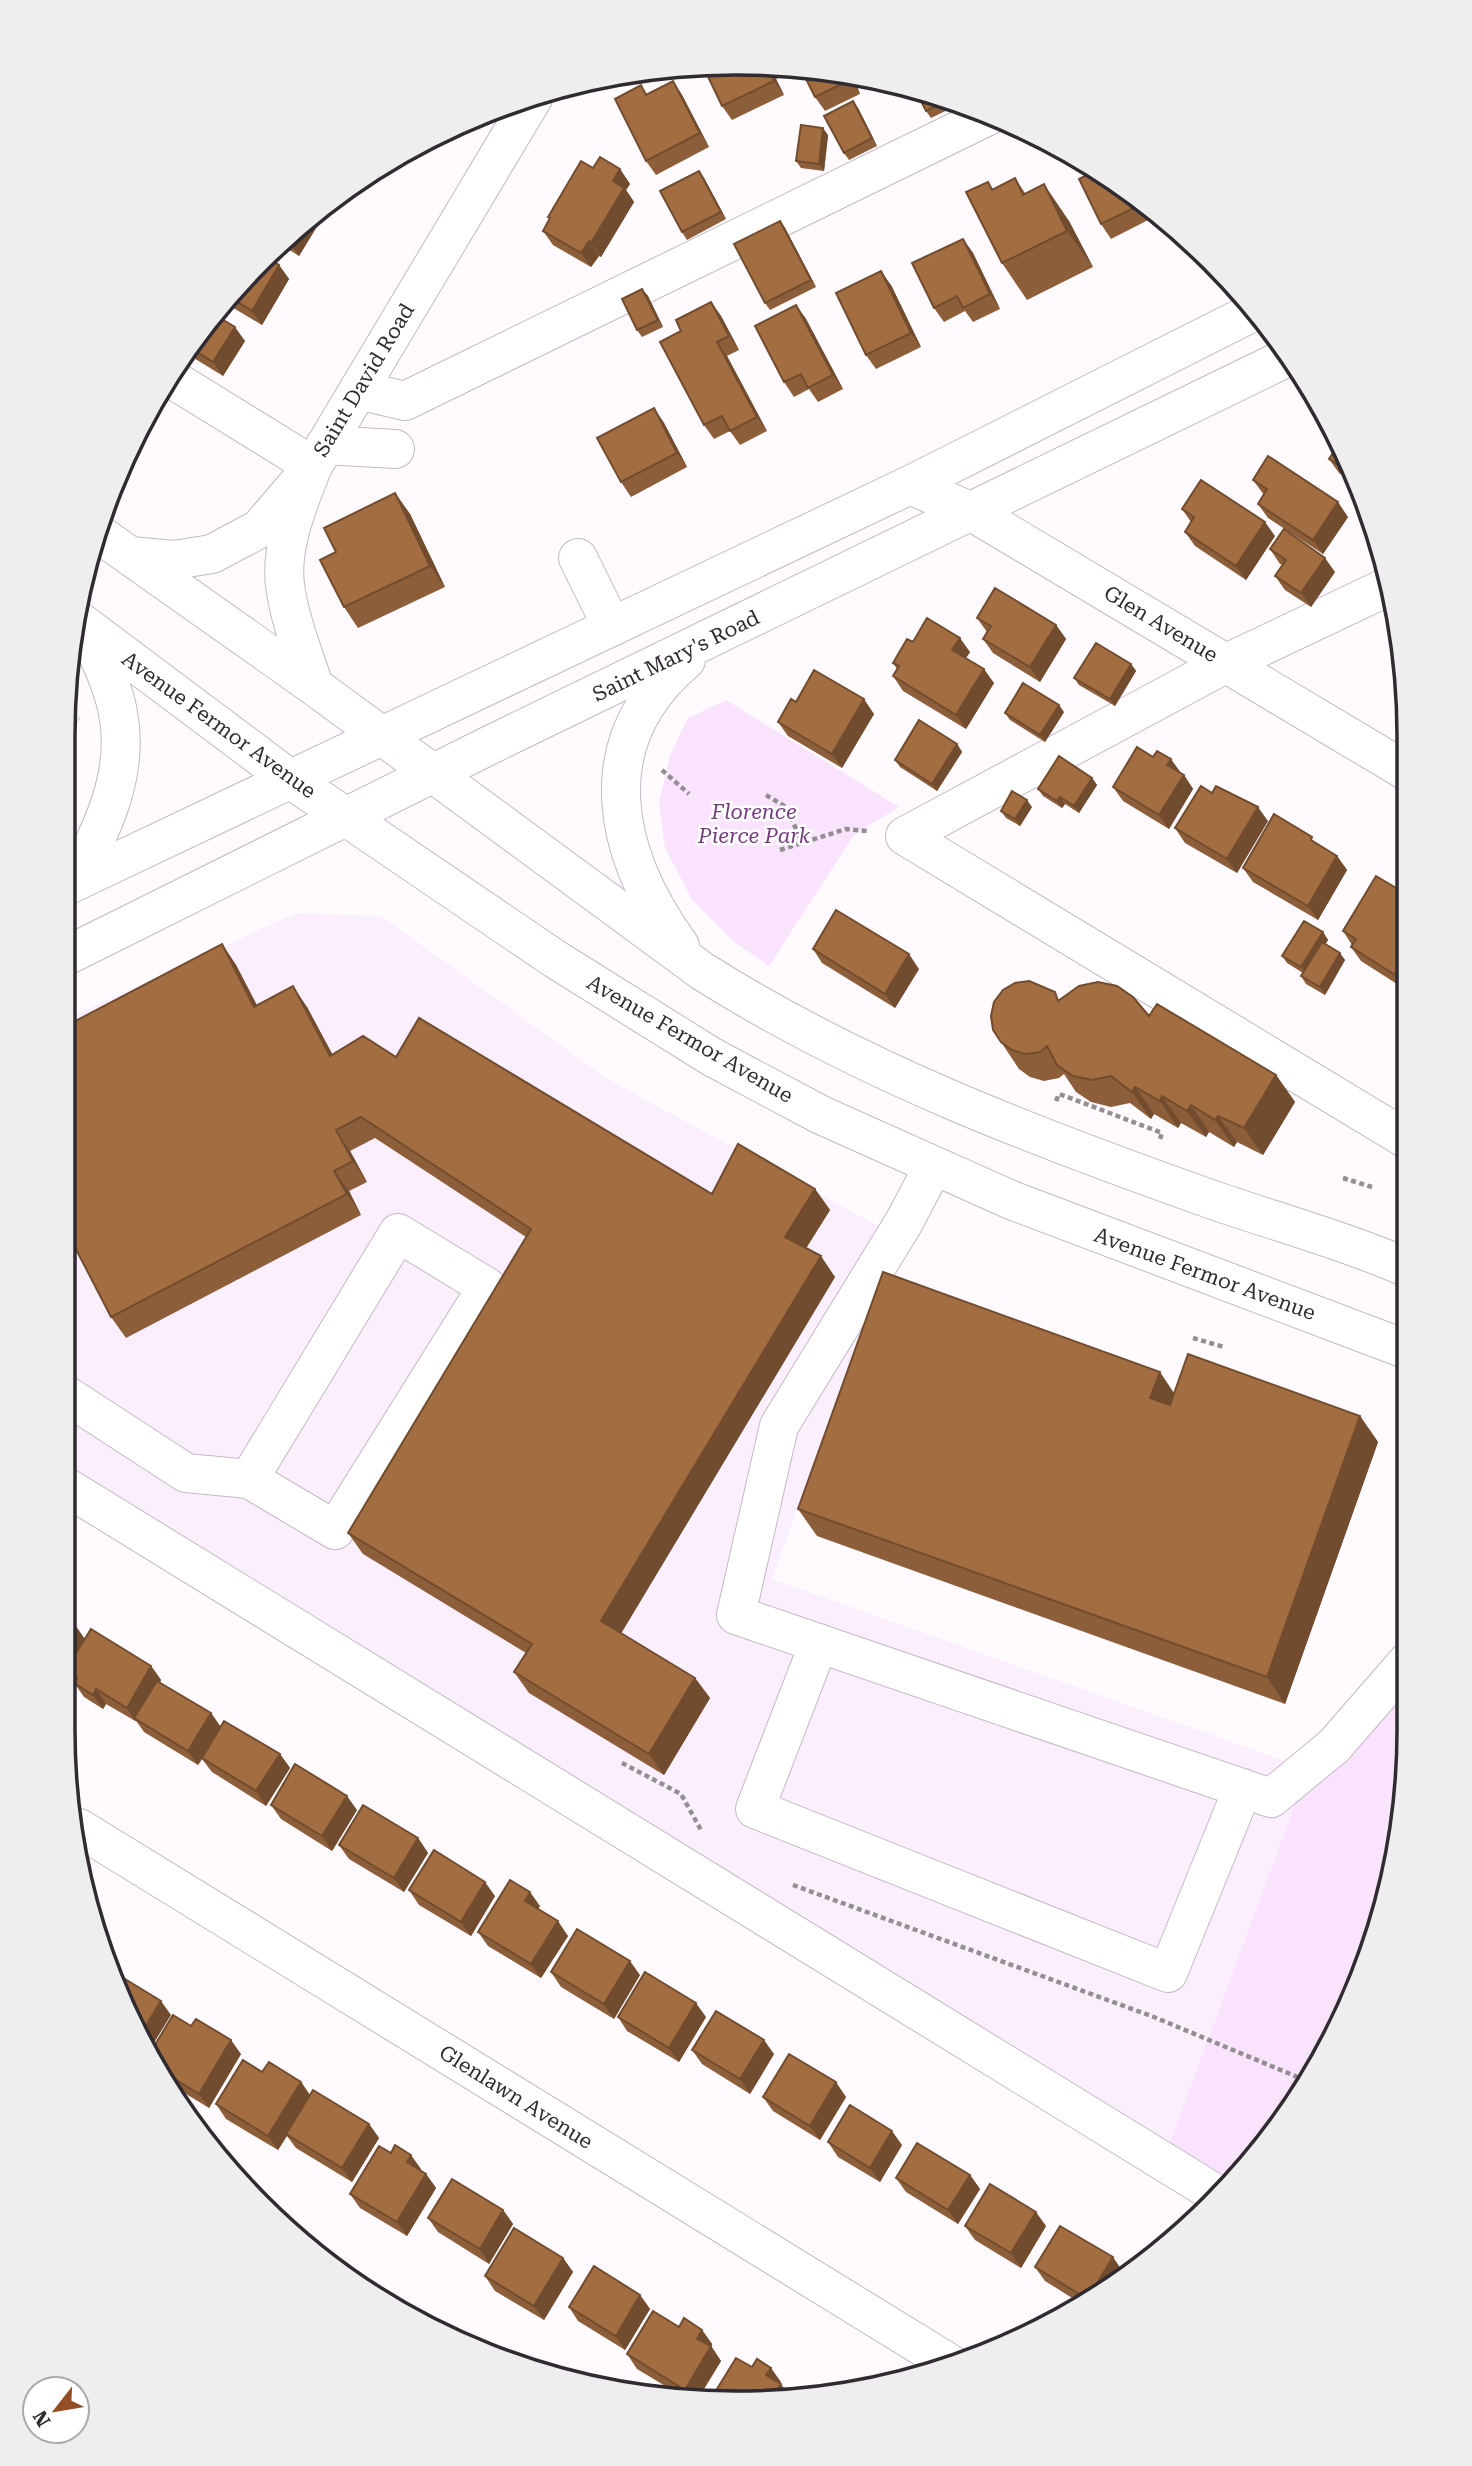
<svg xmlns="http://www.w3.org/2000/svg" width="1472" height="2466" font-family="'Roboto Serif',serif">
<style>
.built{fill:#fbeffd}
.green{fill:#f9e3fd}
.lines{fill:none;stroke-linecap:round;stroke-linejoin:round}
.minor-casing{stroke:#c3b9c4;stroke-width:40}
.major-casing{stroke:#c3b9c4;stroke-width:40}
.path{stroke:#928e92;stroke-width:4.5;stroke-dasharray:5 3.5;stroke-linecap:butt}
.minor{stroke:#fff;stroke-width:38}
.major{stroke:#fff;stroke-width:38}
.wall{fill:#8c5e39}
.shaded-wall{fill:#724c2e}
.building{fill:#a36d42;stroke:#724c2e;stroke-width:2}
.labels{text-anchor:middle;stroke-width:5;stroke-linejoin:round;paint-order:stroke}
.street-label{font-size:21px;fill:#2f2b30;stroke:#fff}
.park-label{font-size:21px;font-style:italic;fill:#743c7d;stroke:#fff}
.rim{fill:none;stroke:#2f2b30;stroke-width:3.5}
</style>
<rect width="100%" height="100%" fill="#fefafe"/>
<path class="built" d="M296,913l85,3 228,164 286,155 -123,344 536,190 -139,376 -1106,-680 1,-445z"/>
<path class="green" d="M726,700l173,107 -45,28 -85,131 -36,-25 -40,-40 -28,-53 -6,-45 11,-48 18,-37z
M1408,1661v113l-35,173 -78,157 -70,75 -56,-34 139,-376z"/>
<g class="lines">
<defs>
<path id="minor" d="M169,377l144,89
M358,390l47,11 587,-287
M325,445l70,4
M910,485l62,27 436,260
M578,558l34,69
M314,686c-10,-31 -23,-62 -28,-94 -8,-42 12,-88 27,-126l220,-368
M905,836l503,304
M905,836l322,-173 160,-76
M933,1167l-29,55 -125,204 -43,189 535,183 63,-52 74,-85
M63,1393l123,80 63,6 86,51 152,-243 -89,-54 -149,246
M63,1485l1150,707
M819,1643l-64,166 413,164 75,-185
M79,1828l875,538"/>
<path id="major" d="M96,532l218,154 388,285c158,100 336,167 511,229 64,22 132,41 195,68
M131,556l43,4 38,-6 47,-25 54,-63
M79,621l211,158 265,180 157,98 109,58 190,85 397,150
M75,881c27,-51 55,-108 43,-168 -5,-29 -21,-59 -32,-86
M64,887l846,-402 345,-174
M680,946c-67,-93 -92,-203 6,-286
M64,957l426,-212 798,-388"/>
</defs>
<use href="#minor" class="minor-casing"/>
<use href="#major" class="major-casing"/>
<path class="path" d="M64,710l15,9
M662,770l27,24
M766,795l20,12 16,35
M780,850l66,-21 21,2
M1056,1101l3,-7 6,2 97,37 -2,6
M1343,1178l29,9
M1193,1338l31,9
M622,1763l59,31 20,36
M793,1885l361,132 153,64"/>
<use href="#minor" class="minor"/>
<use href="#major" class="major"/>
</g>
<path class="wall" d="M736,63l49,5 3,6 -12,5 8,16 -52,25 -10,-14z
M801,69l56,6 2,5 -4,2 5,12 -35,17 -10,-14z
M673,81l9,14 27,52 -53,28 -10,-14z
M916,91l44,13 -29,14 -5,-7z
M853,101l5,7 19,38 -28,14 -5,-7z
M828,135l-4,36 -23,-3 -5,-7z
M593,168l27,1 10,15 -4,6 8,12 -33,55 -2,-1 -8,11 -38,-22 -10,-14 7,-12 -2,-2z
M699,171l5,7 22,41 -39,21 -5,-8z
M1110,177l46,39 -45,23 -10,-15z
M1015,178l10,15 44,28 24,46 -66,33 -25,-37 -14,-81 5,7z
M332,201l-33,55 -19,-12z
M780,221l5,7 31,59 -46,23 -5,-7z
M963,239l10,14 27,56 -27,13 -8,-11 -21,11 -10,-14z
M260,260l19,5 10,14 -27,46 -37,-22z
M891,285l30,62 -45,22 -10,-14z
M642,289l6,7 15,31 -21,10 -5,-7z
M711,302l10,14 18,34 -12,6 40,75 -27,14 -10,-14 -16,8 -10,-14 -23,-94z
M796,305l10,14 37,70 -25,13 -9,-13 -15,8 -10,-15z
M215,315l30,26 -22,35 -39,-24z
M654,408l10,15 23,44 -56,30 -10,-15z
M1339,444l19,41 -19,-12 -10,-14z
M1253,480l95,37 -25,37 -55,-36 -10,-14 6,-9z
M395,493l15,21 35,73 -87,41 -14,-21 -8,-55z
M1182,509l93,27 -29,44 -51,-34 -10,-14 6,-10z
M1270,549l65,23 -24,35 -26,-17 -10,-14 7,-11 -2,-1z
M977,618l79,7 10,14 -26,43 -47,-29 -10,-14 4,-7z
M913,642l57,10 -4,6 28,25 -28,46 -63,-38 -10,-15 4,-7 -4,-6z
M1131,664l5,7 -21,35 -36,-21 -5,-7z
M1064,712l-19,30 -35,-22 -5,-7z
M874,714l-32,54 -54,-32 -10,-14z
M957,744l5,8 -25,39 -37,-24 -5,-7z
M1181,773l3,2 9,14 -24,40 -46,-28 -10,-14z
M1092,778l5,7 -18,28 -14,-9 -3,4 -19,-12 -5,-7z
M1212,793l56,28 -31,52 -52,-30 -10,-15z
M1032,807l-12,19 -14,-8 -5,-7z
M1337,856l10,14 -29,50 -65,-38 -10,-14z
M1408,895v96l-47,-30 -10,-14 1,-2 -9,-14z
M1323,932l5,8 -3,4 20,16 -20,35 -19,-11 -5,-8 2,-3 -16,-10 -5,-7z
M222,944l14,21 21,40 50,2 25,47 64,3 316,137 103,-5 15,21 -24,38 29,29 -214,356 74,45 15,20 -46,77 -135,-82 -15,-21 12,-19 -163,-99 -15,-21 178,-296 -151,-99 -25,13 17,31 -18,9 12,24 -235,123 -15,-21z
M813,949l106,20 -24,39 -73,-45z
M1060,1000l89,16 127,59 19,27 -32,53 -26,-13 -3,5 -25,-15 -3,5 -25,-14 -3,5 -24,-14 -3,5 -21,-16 -19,4 -20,-5 -15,-10 -12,-18 -5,4 -15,3 -14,-4 -11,-8 -18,-27z
M1174,1393l186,23 18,26 -93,262 -468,-168 -19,-27z
M75,1625l9,14 67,27 10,14 -1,3 51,30 10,14 59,27 10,14 -24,38 -54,-34 -10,-13 -4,6 -54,-33 -7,-10 -31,-18 -3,5 -19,-12 -18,-26z
M271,1805l86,5 -25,41 -51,-32z
M418,1838l10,15 -24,39 -55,-33 -10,-14z
M409,1890l86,6 -24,40 -52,-31z
M540,1906l-2,3 30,27 -27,42 -53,-32 -10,-14z
M551,1972l89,3 -26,44 -53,-32z
M618,2017h88l-27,45 -52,-31z
M153,2048l88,6 -32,54 -36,-22z
M692,2050l82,4 -24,40 -48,-30z
M262,2072l39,10 9,13 59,29 10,14 -27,44 -56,-34 -9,-12 -9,14 -52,-31 -10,-15z
M763,2097h83l-26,43 -47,-29z
M828,2142l74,3 -22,37 -42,-25z
M421,2169l-1,2 6,3 10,14 -29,48 -47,-28 -10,-14z
M970,2175l10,14 -22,35 -52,-32 -10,-14z
M503,2210l10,14 -24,40 -51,-32 -10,-14z
M965,2226h81l-25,42 -46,-28z
M563,2258l10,14 -29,48 -49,-29 -10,-15z
M1035,2267l88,5 -4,6 -42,23 -32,-20z
M640,2295l10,14 -25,41 -47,-29 -9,-14z
M679,2327l23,3 10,14 -1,2 10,15 -22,36 -22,-4 -40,-24 -10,-15z"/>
<path class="shaded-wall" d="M767,66l9,13 8,16 -10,-14z
M847,74h2l6,8 5,12z
M673,81l9,14 27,52 -9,-14z
M853,101l5,7 19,38 -5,-8z
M823,128l5,7 -4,36 -5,-7z
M620,169l10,15 -4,6 8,12 -33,55 -10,-14 22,-62z
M699,171l5,7 22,41 -5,-7z
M1044,184l25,37 24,46 -26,-36z
M332,201v1l-33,54 -10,-15 6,-10z
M780,221l5,7 31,59 -5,-7z
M963,239l10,14 27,56 -10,-15z
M589,241l10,15 -8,11 -10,-14z
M279,265l10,14 -27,46 -10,-14z
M881,271l10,14 30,62 -10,-14z
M642,289l6,7 15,31 -5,-7z
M711,302l10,14 18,34 -10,-14z
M796,305l10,14 37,70 -10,-14z
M235,327l10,14 -22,35 -10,-14z
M717,342l10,14 40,75 -10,-14z
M654,408l10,15 23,44 -10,-14z
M395,493l15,21 35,73 -15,-21z
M1338,502l10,15 -25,37 -10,-14z
M1265,522l10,14 -29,44 -10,-14z
M1325,558l10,14 -24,35 -10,-14z
M1056,625l10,14 -26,43 -10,-15z
M960,638l10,14 -8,12 -10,-14z
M1131,664l5,7 -21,35 -5,-7z
M984,669l10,14 -28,46 -10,-14z
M864,699l10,15 -32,54 -10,-14z
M1059,705l5,7 -19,30 -5,-7z
M957,744l5,8 -25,39 -5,-7z
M1171,759l10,14 -14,-8z
M1184,775l9,14 -24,40 -10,-14z
M1092,778l5,7 -18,28 -5,-7z
M1060,797l5,7 -3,4 -5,-7z
M1027,800l5,7 -12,19 -5,-7z
M1258,807l10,14 -31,52 -10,-14z
M1337,856l10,14 -29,50 -10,-14z
M1323,932l5,8 -21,34 -6,-7z
M222,944l14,21 32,63 -14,-21z
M1340,953l5,7 -20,35 -5,-8z
M909,954l10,15 -24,39 -10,-14z
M1408,965v24l-8,-11z
M293,986l14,21 37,69 -14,-20z
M1276,1075l19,27 -32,53 -19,-27z
M1135,1087l19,27 -3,5 -19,-27z
M1162,1096l19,27 -3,5 -18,-27z
M1191,1105l18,27 -3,5 -19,-26z
M1218,1116l19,26 -3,5 -19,-27z
M336,1130l14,21 17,31 -14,-21z
M334,1171l15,20 12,24 -14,-21z
M815,1189l15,21 -30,48 -15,-21z
M821,1256l14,21 -219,365 -15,-21z
M1160,1372l18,27 -9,26 -19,-27z
M1360,1416l18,26 -93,262 -18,-27z
M75,1625l10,14 -22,36v-31z
M151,1666l10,14 -23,40 -4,-2 2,4 -9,-14z
M695,1678l15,20 -46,77 -15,-21z
M96,1689l10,15 -3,5 -10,-14z
M211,1713l10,15 -23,37 -10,-14z
M280,1754l10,14 -24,38 -10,-15z
M347,1796l10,14 -25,41 -10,-15z
M418,1838l10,15 -24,39 -10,-14z
M485,1882l10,14 -24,40 -10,-14z
M530,1892l10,14 -6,9 -9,-14z
M558,1921l10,15 -27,42 -10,-14z
M630,1961l10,14 -26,44 -10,-15z
M161,2001l10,14 -19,31 -9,-16z
M696,2003l10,14 -27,45 -10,-14z
M231,2040l10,14 -32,54 -10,-14z
M764,2040l10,14 -24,40 -10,-15z
M301,2082l10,15 -33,53 -10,-14z
M836,2082l10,15 -26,43 -10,-14z
M369,2124l10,14 -27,44 -10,-14z
M892,2131l10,14 -22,37 -10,-14z
M411,2155l10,14 -4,8 -10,-15z
M426,2174l10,14 -29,48 -10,-14z
M970,2175l10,14 -22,35 -10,-14z
M503,2210l10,14 -24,40 -9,-15z
M1036,2212l10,14 -25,42 -10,-15z
M1113,2257l10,15 -4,6 -28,15z
M563,2258l10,14 -29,48 -10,-14z
M640,2295l10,14 -25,41 -9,-14z
M702,2330l10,14 -5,9 -10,-14z
M711,2346l10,15 -22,36 -11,-2 -3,-5z
M771,2368l10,14 -5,8 -10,-15z
M781,2384l7,10 -15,3z"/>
<path class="building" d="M736,63l31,3 7,15 -52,25 -19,-40z
M801,69l46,5 3,6 -35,17z
M673,81l27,52 -54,28 -31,-62 26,-14 5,10z
M916,91l32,9 -22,11z
M853,101l19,37 -28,15 -20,-37z
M801,125l22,3 -4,36 -23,-3z
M600,157l20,12 -7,12 11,7 -33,55 -2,-2 -8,12 -38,-22 7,-13 -2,-1 33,-56 12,7z
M1097,170l13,7 32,27 -41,20 -22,-45z
M699,171l22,41 -39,20 -22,-41z
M1015,178l8,17 21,-11 23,47 -65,32 -36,-71 22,-10 4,8z
M780,221l31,59 -46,23 -31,-59z
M295,231l-6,10 -4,-2z
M963,239l27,55 -27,14 -6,-12 -23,12 -22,-45z
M265,256l14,9 -27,46 -22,-14 30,-37z
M881,271l30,62 -45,22 -30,-62z
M642,289l16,31 -21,10 -15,-31z
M711,302l18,34 -12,6 40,75 -27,14 -8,-15 -18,9 -44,-83 21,-11 -5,-11z
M796,305l37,70 -25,13 -7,-14 -17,8 -29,-56z
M215,315l20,12 -22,35 -24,-15z
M654,408l23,45 -56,29 -24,-44z
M1339,444l14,30 -24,-15z
M1268,456l70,46 -25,38 -55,-36 9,-15 -14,-9z
M1201,480l64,42 -29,44 -51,-34 9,-15 -12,-8z
M395,493l35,73 -86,41 -24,-47 16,-8 -12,-24z
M1284,529l41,29 -24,35 -26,-17 11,-16 -16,-11z
M995,588l61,37 -26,42 -47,-28 8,-13 -14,-8z
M927,618l33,20 -8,12 32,19 -28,46 -63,-39 6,-10 -6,-3 14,-24 6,3z
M1096,643l35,21 -21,35 -36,-21z
M814,670l50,29 -32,55 -54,-32 13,-23 5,3z
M1023,683l36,22 -19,30 -35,-22z
M919,720l38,24 -25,40 -37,-24z
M1137,747l16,10 4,-6 14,8 -4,6 17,10 -25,40 -46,-28z
M1059,756l33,22 -18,28 -14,-9 -3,4 -19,-12z
M1201,786l11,7 4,-7 42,21 -31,52 -52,-31z
M1012,791l15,9 -12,19 -14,-8z
M1274,814l38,23 -1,3 26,16 -29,50 -65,-38z
M1376,876l32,19v70l-8,13 -49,-31 5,-8 -13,-8z
M836,910l73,44 -24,40 -72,-45z
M1304,921l19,11 -22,35 -19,-11z
M1322,942l18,11 -20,34 -19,-11z
M222,944l32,63 39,-21 37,70 33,-20 33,21 23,-39 293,176 26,-50 77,45 -30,48 36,19 -220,365 94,57 -46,76 -135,-82 18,-28 -184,-111 183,-304 -170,-112 -25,13 17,31 -19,10 13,23 -236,123 -47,-91v-199z
M1029,981l26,11 3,9 21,-15 19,-4 19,4 16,11 16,19 8,-12 119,71 -32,53 -26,-12 -3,4 -24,-15 -4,6 -25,-15 -2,5 -25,-14 -3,5 -21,-16 -19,4 -19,-4 -16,-11 -10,-19 -7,6 -15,2 -13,-4 -11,-8 -8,-12 -2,-14 3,-14 9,-12 12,-7z
M883,1272l277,100 -10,26 20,7 18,-51 172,62 -93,261 -469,-168z
M63,1618l12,7 -12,19z
M91,1629l60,37 -24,42 -31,-19 -3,6 -19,-12 3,-5 -12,-7z
M157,1681l54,32 -23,38 -54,-33z
M224,1721l56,33 -24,37 -54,-33z
M295,1764l52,32 -25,40 -51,-31z
M363,1805l55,33 -24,40 -55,-33z
M434,1850l51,32 -24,40 -52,-32z
M510,1880l20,12 -5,9 33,20 -27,43 -53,-32z
M577,1929l53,32 -26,43 -53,-32z
M112,1971l49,30 -18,29z
M645,1972l51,31 -27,45 -51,-31z
M716,2011l48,29 -24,39 -48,-29z
M173,2015l18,11 5,-7 35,21 -32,54 -32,-20 -14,-26z
M789,2054l47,28 -26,44 -47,-29z
M243,2060l19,12 7,-10 32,20 -33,54 -52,-32z
M313,2090l56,34 -27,44 -56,-34z
M850,2105l42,26 -22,37 -42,-26z
M917,2143l53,32 -22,35 -52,-32z
M395,2145l16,10 -4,7 19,12 -29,48 -47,-28 29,-48 12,7z
M452,2179l51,31 -23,39 -52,-31z
M990,2184l46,28 -25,41 -46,-27z
M1060,2226l53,31 -22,36 -7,4 -49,-30z
M514,2228l49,30 -29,48 -49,-30z
M594,2266l46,29 -24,41 -47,-29z
M653,2311l26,16 5,-9 18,12 -5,9 14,7 -26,44 -58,-36z
M736,2358l16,9 5,-8 14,9 -5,7 15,9 -8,13 -37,6 -18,-3 -6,-3z"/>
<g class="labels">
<g class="street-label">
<text transform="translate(364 380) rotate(-59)" y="7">Saint David Road</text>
<text transform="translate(1161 624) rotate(31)" y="7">Glen Avenue</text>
<text transform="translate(676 656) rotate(-26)" y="7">Saint Mary's Road</text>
<text transform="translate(219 725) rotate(36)" y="7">Avenue Fermor Avenue</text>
<text transform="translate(690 1039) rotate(30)" y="7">Avenue Fermor Avenue</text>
<text transform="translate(1205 1274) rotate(20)" y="7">Avenue Fermor Avenue</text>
<text transform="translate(516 2097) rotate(32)" y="7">Glenlawn Avenue</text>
</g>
<g class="park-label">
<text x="754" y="819">Florence<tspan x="754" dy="24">Pierce Park</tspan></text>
</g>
</g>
<path d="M0 0H1472V2466H0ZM736 75H736A661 661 0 0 1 1397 736V1730A661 661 0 0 1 736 2391H736A661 661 0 0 1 75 1730V736A661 661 0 0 1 736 75Z" fill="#eee" fill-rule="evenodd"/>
<path class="rim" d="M736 75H736A661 661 0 0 1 1397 736V1730A661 661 0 0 1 736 2391H736A661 661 0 0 1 75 1730V736A661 661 0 0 1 736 75Z"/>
<g transform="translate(56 2410) rotate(239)"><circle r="33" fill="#ffffff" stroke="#acaaac" stroke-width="2"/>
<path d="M0-5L12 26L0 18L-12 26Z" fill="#934e24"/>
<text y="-10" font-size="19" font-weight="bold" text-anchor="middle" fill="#2f2b30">N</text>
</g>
</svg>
